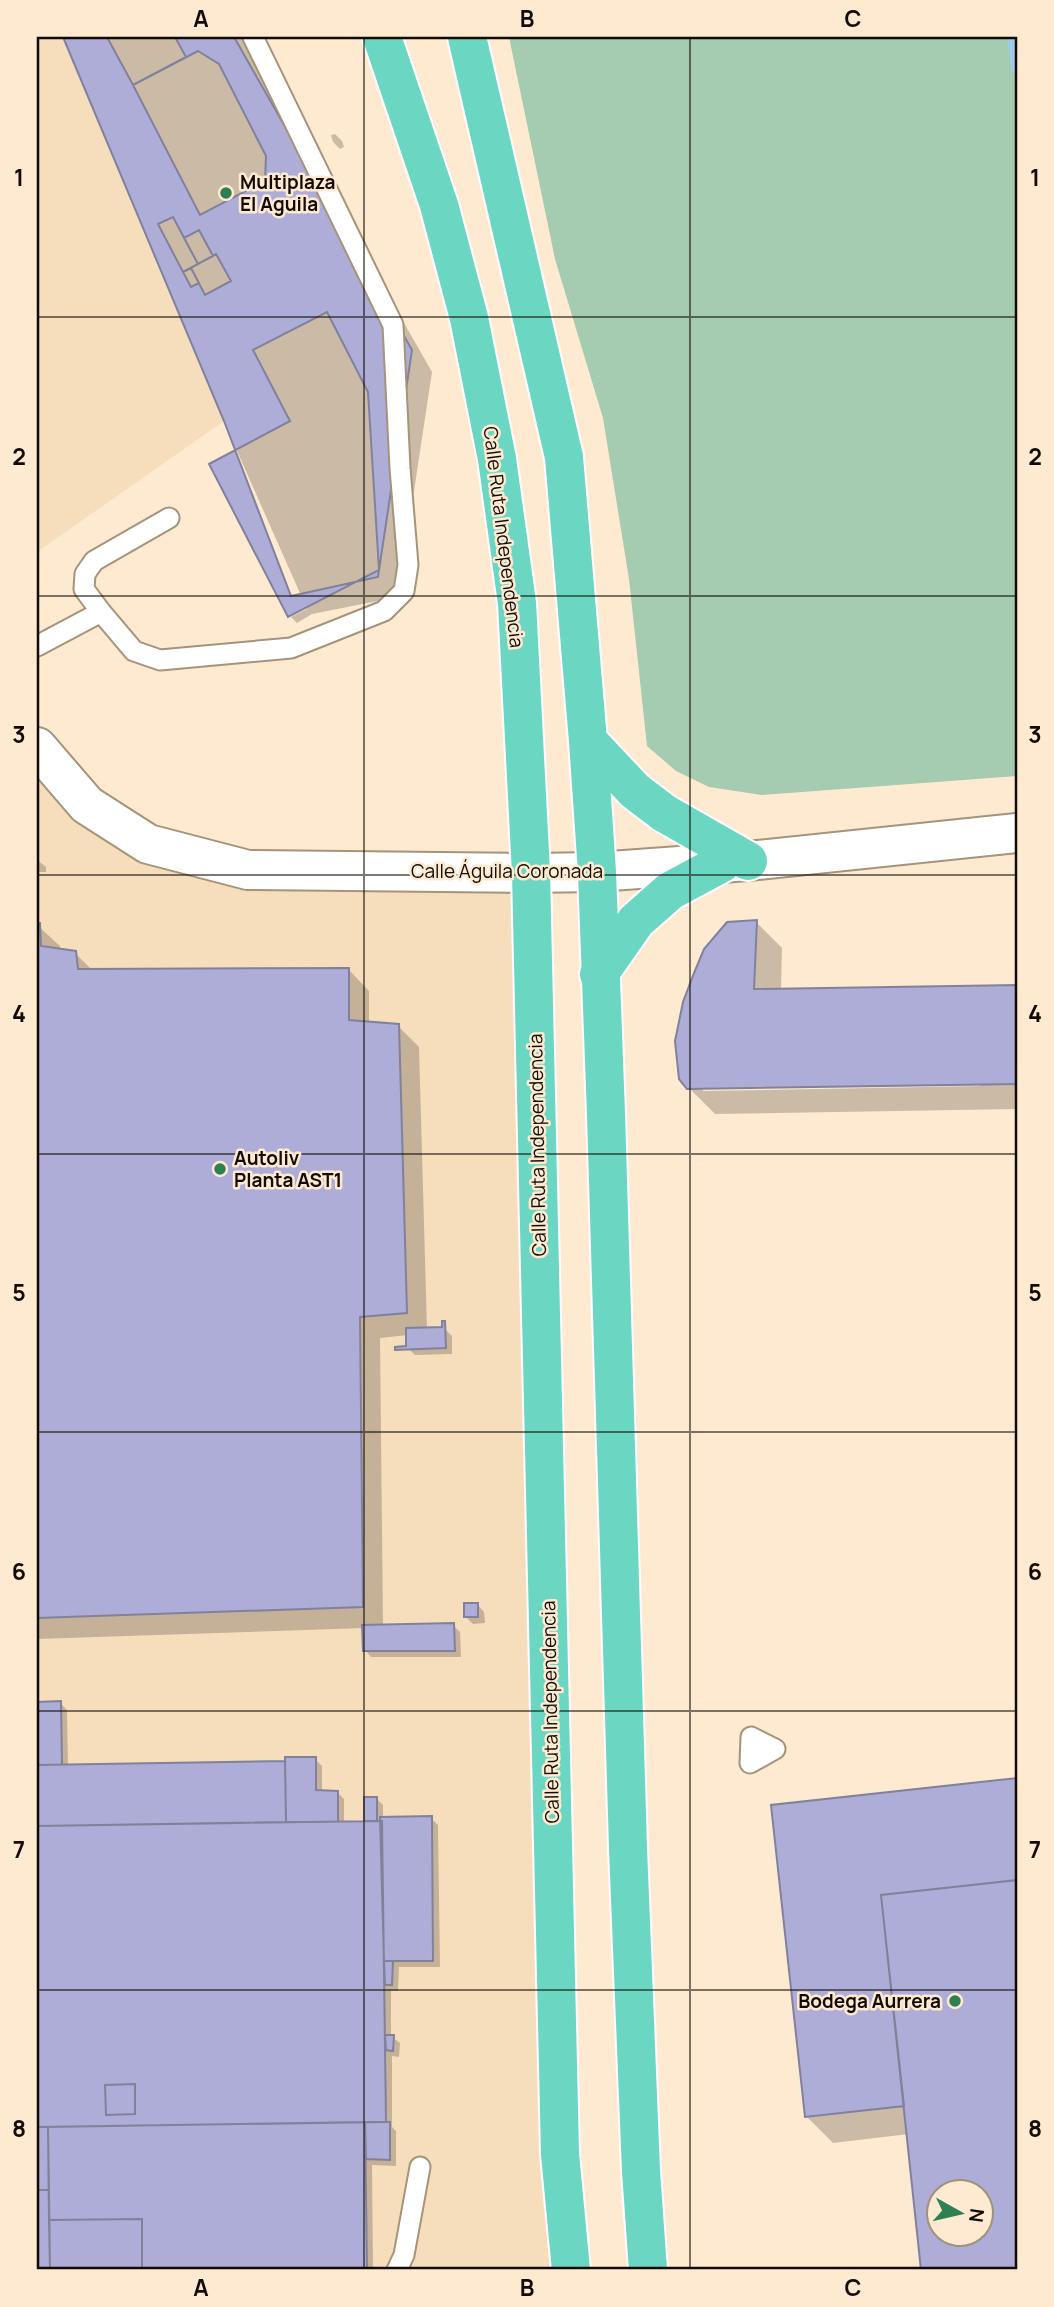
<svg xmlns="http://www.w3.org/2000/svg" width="1054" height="2307" font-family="Manrope,sans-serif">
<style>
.built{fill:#f6debd}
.green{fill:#a5cbb0}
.shadow{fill:#0003;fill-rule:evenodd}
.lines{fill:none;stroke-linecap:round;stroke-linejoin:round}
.stream{stroke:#a2cae9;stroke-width:12}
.building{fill:#aeadd8;stroke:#81819c;stroke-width:2;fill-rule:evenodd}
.lane-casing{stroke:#a5937a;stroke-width:23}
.secondary-casing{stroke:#a5937a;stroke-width:42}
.primary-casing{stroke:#fff;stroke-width:42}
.lane{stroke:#fff;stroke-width:19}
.secondary{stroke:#fff;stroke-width:38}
.primary{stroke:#6bd7c2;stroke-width:38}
.grid{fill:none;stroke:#110b04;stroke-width:2;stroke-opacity:0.55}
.poi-dot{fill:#2e7f51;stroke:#feead0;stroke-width:2.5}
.labels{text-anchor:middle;stroke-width:5;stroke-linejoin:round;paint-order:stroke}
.poi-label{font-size:19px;font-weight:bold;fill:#110b04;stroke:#feead0;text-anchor:start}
.street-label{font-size:19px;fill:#110b04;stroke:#feead0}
.neatline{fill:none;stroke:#110b04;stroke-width:2.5}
.grid-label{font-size:23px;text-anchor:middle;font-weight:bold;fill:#110b04}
</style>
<rect width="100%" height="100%" fill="#feead0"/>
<path class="built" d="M37,37h26l161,384 -187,131z
M37,745l111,99 383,29 40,1397h-534z"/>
<path class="green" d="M509,37h508v739l-255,19 -53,-8 -33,-16 -29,-25 -18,-167 -26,-161 -48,-159z"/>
<path class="shadow" d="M65,37h176l191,335 -34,225 -86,17 -15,9 -6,-6 16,-8 -70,-158z
M335,134l7,7 2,6 -4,2 -7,-7 -2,-7z
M37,860l9,7v5h-9z
M756,922l26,26 -1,42 236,-4v123l-302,5 -26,-26zM980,1082v4l-277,5v-4z
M37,925l23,21v5l15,2 18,18 256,-1 20,21v32l29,3 21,21 8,282h18l7,7v18l-37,1 -7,-7v-13l-28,3 3,288 70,-1 7,7 1,25h-90l-6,-7 -1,-22 -327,11z
M478,1605l6,7 1,11 -12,1 -7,-7z
M37,1703h23l7,7 1,57 219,-4 28,-4 7,7v26h15l7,7v24h22v-25h10l7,7v14l48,-1 7,7 2,142h-41l-1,24h-7v45l9,7 -1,14 -7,-1v71l4,4v35l-24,-1 1,105h-336z
M1017,1779v491h-94l-14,-136 -76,9 -26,-26 -34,-310zM939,2192h42v42h-42z"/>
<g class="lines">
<path class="stream" d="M1013,37l4,31"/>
</g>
<path class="building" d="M63,37h171l178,313 -34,227 -87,19 -67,-175z
M107,37h68l11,20 -53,28z
M198,51l21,13 47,92 -1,25 -65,34 -67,-130z
M173,217l25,47 -15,8 -25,-48z
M199,230l14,26 -15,8 -14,-26z
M216,254l15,27 -26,14 -14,-27z
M191,268l8,15 -8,4 -8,-15z
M327,312l41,80 11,178 -91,47 -79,-153 81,-43 -37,-71z
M757,920l-3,69 263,-4v99l-330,5 -8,-10 -4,-38 8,-39 11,-29 10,-24 23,-27z
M37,923h3l1,23 35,5 2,18 271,-1v52l50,4 8,289 -47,4 3,290 -326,11z
M442,1321h3l1,27 -51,2v-3l11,-1v-18l36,-1z
M464,1603h14v14h-14z
M454,1623l1,28h-92l-1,-26z
M61,1701l1,64h-25v-63z
M285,1757h31v33l22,1v31h-52z
M285,1761l1,61 -249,4v-61z
M1017,1778v102l-136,15 23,211 -99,11 -34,-312z
M364,1797h13v24h-13z
M432,1816l1,145h-49l-4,-144z
M382,1821l4,301 -349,5v-301zM135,2084v30l-29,1 -1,-30z
M1017,1880v390h-96l-40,-375zM939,2192h42v42h-42z
M384,1961h9l-1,24h-7z
M385,2035h9l-1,16 -7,-1z
M135,2084v30l-29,1 -1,-30z
M365,2122l2,148h-225v-51l-93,1 -1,-93z
M365,2122h25v38l-24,-1z
M37,2127h11l1,63h-12z
M37,2190h12l1,80h-13z
M142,2219v51h-92l-1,-50z"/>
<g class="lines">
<defs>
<path id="lane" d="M101,612l-17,-23 1,-15 9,-13 75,-43
M37,646l64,-34 33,39 26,9 131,-12 93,-37 20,-20 4,-26 -8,-97 -7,-143 -140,-288
M751,1737l24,12 -25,14z
M397,2270l7,-15 16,-88"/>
<path id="secondary" d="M37,747l50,58 61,39 100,26 283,3 66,-1 151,-11 269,-28"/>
<path id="primary" d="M382,37l57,168 30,113 28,141 20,144 14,270 29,1281 11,116
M467,37l97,420 24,284 9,131 9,242 22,734 13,323 7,99
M588,741l47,50 29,22 84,48
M599,974l37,-53 34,-30 52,-28"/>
</defs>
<use href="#lane" class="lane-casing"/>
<use href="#secondary" class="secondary-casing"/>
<use href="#primary" class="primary-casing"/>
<use href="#lane" class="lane"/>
<use href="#secondary" class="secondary"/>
<use href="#primary" class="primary"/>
</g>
<path class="grid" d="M364,37v2233M690,37v2233M37,317h980M37,596h980M37,875h980M37,1154h980M37,1432h980M37,1711h980M37,1990h980"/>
<g class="poi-dot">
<circle cx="226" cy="193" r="7"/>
<circle cx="220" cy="1169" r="7"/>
<circle cx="955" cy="2001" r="7"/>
</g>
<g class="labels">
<g class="poi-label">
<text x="240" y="189">Multiplaza<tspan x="240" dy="22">El Aguila</tspan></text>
<text x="234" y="1165">Autoliv<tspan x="234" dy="22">Planta AST1</tspan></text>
<text x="941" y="2008" text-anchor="end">Bodega Aurrera</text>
</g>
<g class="street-label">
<text transform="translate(504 537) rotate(83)" y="7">Calle Ruta Independencia</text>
<text x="507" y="878">Calle Águila Coronada</text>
<text transform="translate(537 1145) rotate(-91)" y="7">Calle Ruta Independencia</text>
<text transform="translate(550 1712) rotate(-91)" y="7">Calle Ruta Independencia</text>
</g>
</g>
<rect width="1054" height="2307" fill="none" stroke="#feead0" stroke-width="77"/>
<g transform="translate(960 2213) rotate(98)"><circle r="33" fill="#feead0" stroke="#9f917e" stroke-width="2"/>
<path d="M0-5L12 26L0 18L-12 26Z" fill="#2e7f51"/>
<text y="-10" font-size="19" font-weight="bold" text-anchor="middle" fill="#110b04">N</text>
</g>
<rect x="38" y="38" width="978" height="2230" class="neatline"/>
<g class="grid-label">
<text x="201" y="27">A</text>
<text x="527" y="27">B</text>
<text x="853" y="27">C</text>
<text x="19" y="186">1</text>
<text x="1035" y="186">1</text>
<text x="19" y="465">2</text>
<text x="1035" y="465">2</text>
<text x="19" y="743">3</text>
<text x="1035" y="743">3</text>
<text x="19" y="1022">4</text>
<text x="1035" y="1022">4</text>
<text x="19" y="1301">5</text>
<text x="1035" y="1301">5</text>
<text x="19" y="1580">6</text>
<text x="1035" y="1580">6</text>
<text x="19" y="1858">7</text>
<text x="1035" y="1858">7</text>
<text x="19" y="2137">8</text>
<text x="1035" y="2137">8</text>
<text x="201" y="2296">A</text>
<text x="527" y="2296">B</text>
<text x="853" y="2296">C</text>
</g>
</svg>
